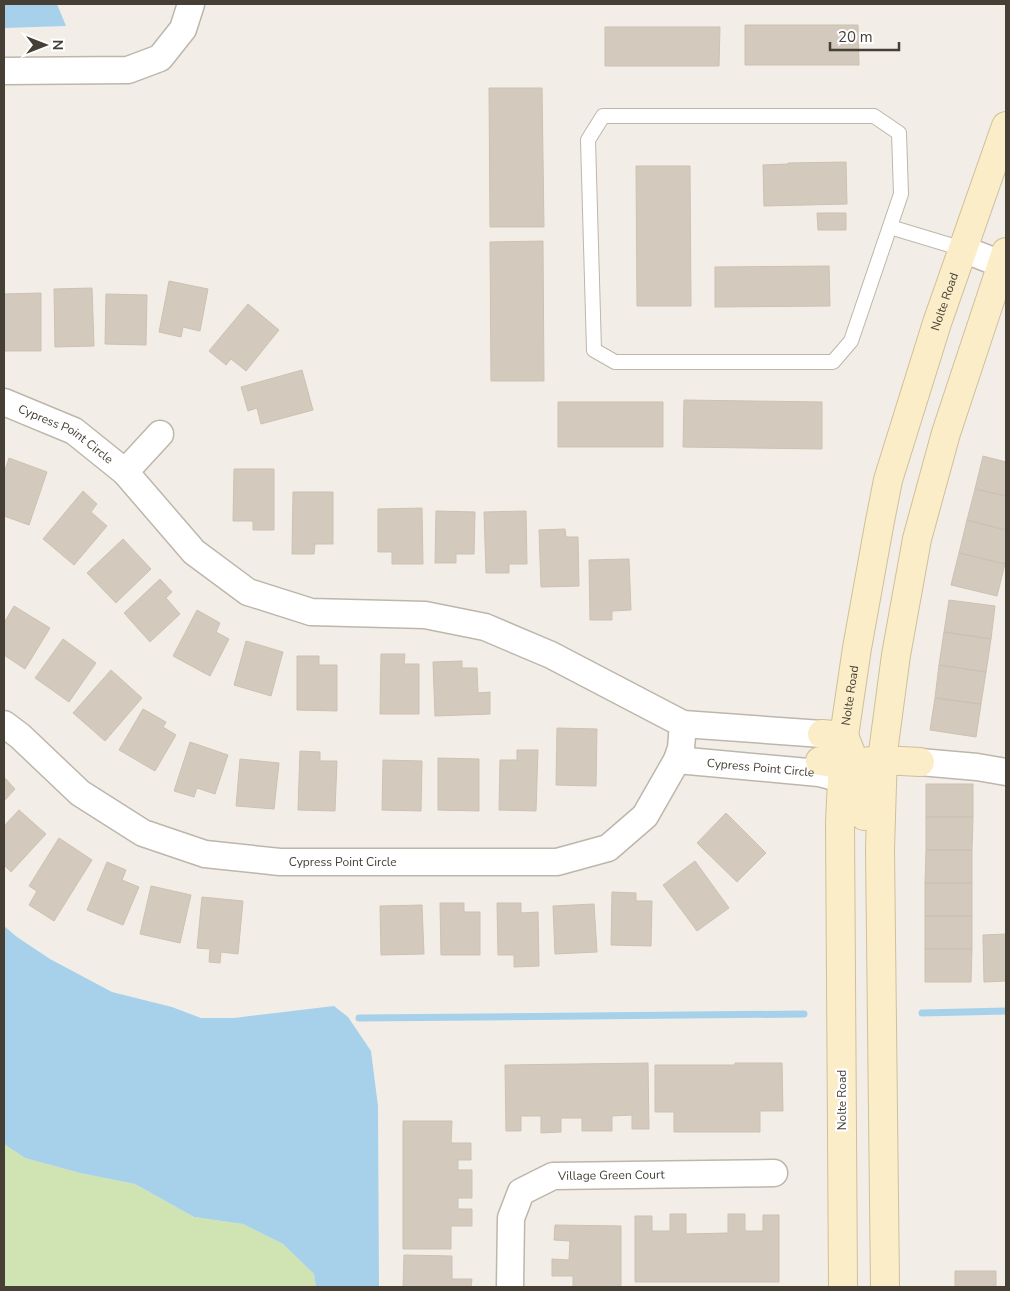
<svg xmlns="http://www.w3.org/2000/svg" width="1010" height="1291" font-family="'Nunito Sans',sans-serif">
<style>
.green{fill:#cfe4b2}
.water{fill:#a7d1eb}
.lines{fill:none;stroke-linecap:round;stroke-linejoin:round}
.stream{stroke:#a7d1eb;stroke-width:7}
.building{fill:#d3cabd;stroke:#cdc1b1}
.lane-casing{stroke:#bdb6aa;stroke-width:16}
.street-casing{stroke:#bdb6aa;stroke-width:29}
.secondary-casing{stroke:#cfc099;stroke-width:30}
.lane{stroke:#fff;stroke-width:14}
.street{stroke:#fff;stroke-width:26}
.secondary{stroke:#fbedc8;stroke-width:28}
.labels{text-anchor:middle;stroke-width:4.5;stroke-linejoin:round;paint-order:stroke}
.street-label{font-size:12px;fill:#453f36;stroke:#fff}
</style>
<rect width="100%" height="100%" fill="#f2eee7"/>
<path class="green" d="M4,1144l21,14 55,15 55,11 59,33 49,7 40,20 31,30 2,13h-312z"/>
<path class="water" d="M4,4h53l9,22 -62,2z
M4,926l13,11 33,22 62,33 60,15 29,11h33l100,-12 14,11 23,34 7,55 1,181h-63l-2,-13 -31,-30 -40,-20 -49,-7 -59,-33 -55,-11 -55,-15 -21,-14z"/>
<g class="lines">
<path class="stream" d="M922,1013l84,-2
M359,1018l445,-4"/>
</g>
<path class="building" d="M745,25h113l1,40h-114z
M605,27h115l-1,39h-114z
M489,88h53l2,139h-54z
M846,162l1,42 -83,2 -1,-41 25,-1v-1z
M636,166h54l1,140h-54z
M817,213h29v17h-28z
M543,241l1,140h-53l-1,-139z
M829,266l1,40 -115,1v-40z
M169,281l39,8 -8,42 -17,-4 -2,10 -22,-5z
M92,288l2,58 -39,1 -1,-58z
M41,293v58h-37v-57z
M106,294l41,1 -1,50 -41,-1z
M248,304l31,26 -33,41 -15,-12 -5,6 -17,-14z
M302,370l11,40 -52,14 -4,-16 -9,3 -7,-24z
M684,400l138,2v47l-139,-2z
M558,402h105v45h-105z
M983,456l23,6v34l-31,-7z
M9,458l38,14 -18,53 -25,-9v-43z
M234,469h40v61h-21v-9h-20z
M975,489l31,7v34l-39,-10z
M83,491l14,13 -6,8 16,14 -33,39 -31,-26z
M293,492h40v52h-18l-1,10h-22z
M422,508l1,56h-31v-12h-14v-43z
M436,511l39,1 -1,42h-18v9h-21z
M526,511l1,53h-18v9h-23l-2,-61z
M967,520l39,10v27l-1,7 -46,-11z
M565,529l1,8h12l1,49 -38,1 -2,-57z
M123,539l28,30 -35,34 -29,-30z
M959,553l46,11 -8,32 -46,-11z
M629,559l2,51 -19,1v9h-22l-1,-60z
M160,579l12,13 -6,6 14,16 -30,28 -26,-29z
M949,600l46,6 -4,33 -47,-7z
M14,606l36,22 -25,41 -21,-14v-32z
M197,610l23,13 -4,9 13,7 -19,37 -37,-20z
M944,632l47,7 -5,33 -47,-7z
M63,639l33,24 -27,39 -34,-24z
M246,641l37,11 -12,44 -37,-11z
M381,654h24l-1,10h15v50h-39z
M297,656h22v9h18v46l-40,-1z
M462,661v7h15l1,25 12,-1v22l-55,2 -2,-54z
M939,665l47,7 -5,32 -46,-6z
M111,670l31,28 -37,43 -32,-28z
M935,698l46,6 -5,33 -46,-7z
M143,709l23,13 -3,5 13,8 -21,36 -36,-21z
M557,728l40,1 -1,57 -40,-1z
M190,742l38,13 -13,39 -18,-6 -3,9 -20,-6z
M517,750h21l-2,61 -37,-1 1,-50h17z
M300,751l20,1v9h17l-2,50 -37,-1z
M438,758l41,1v52l-41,-1z
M240,759l39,4 -5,46 -38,-3z
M383,760l39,1 -1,50 -39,-1z
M4,777l11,12 -11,12z
M926,784h47v33h-47z
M19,810l27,24 -35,38 -7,-7v-39z
M726,813l40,40 -29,29 -40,-39z
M926,817h47l-1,33h-46z
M59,838l33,22 -38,61 -25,-16 8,-14 -8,-5z
M926,850h46v33h-47z
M695,861l34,47 -32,23 -34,-46z
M107,862l19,8 -4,10 17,7 -16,38 -36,-15z
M925,883h47v33h-47z
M151,886l40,9 -11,48 -40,-9z
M612,892l24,1v8h16l-1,45 -40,-1z
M202,897l41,4 -5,53 -17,-2 -1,11 -11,-1 1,-13 -13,-1z
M440,903h24v9h16v43h-39z
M497,903h24v10l17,-1 1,54 -25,1v-12h-16z
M594,904l3,48 -42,2 -2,-48z
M422,905l2,49 -43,1 -1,-49z
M925,916h47v33h-47z
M1006,934v47l-22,1 -1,-47z
M925,949h47l-1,33h-46z
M648,1063l1,66h-17v-14l-20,1v15h-30v-13h-21v14l-20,1v-17h-20v15h-15l-1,-66z
M735,1063h47l1,48h-23v21h-86v-20h-19v-47h80z
M403,1121h49l-1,22h20v17h-13v10h14v28h-14v11h14v17h-21v23h-48z
M670,1214h16v20l42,-1v-19h17v17h18v-16h16v67h-144v-66h17v15h18z
M555,1225l66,1v61h-48v-11h-21v-17l17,1 1,-19 -16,-1z
M404,1255l48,1v23h20l-1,8h-68z
M955,1271h41v16h-41z"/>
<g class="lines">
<defs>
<path id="lane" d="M603,116h271l25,17 2,61 -50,147 -18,21h-218l-21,-12 -6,-210z
M890,227l73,22"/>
<g id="street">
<path d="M4,71l124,-1 32,-12 23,-29 8,-25"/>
<path d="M963,249l43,17"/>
<path id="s1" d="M4,402l70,29 51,41 69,80 54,40 63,20 114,3 60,12 66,28 132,69 139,10"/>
<path d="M125,472l35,-38"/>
<path id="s2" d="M4,724l16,12 60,57 63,40 62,21 75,8h277l51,-14 37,-32 32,-56 4,-12 2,-24"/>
<path id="s3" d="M677,760l142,13 23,6"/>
<path d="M920,762l57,5 29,5"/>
<path id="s4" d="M510,1287l1,-69 10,-26 32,-16 221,-3"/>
</g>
<g id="secondary">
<path d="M822,734l22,2 20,49v31"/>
<path d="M820,761l23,3 39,-4 38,2"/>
<path id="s5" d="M843,1287l-3,-464 4,-87 13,-88 22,-122 9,-46 49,-157 69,-197"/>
<path d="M885,1287l-5,-438 3,-97 13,-97 21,-116 29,-106 60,-181"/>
</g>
</defs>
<use href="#lane" class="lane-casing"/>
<use href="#street" class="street-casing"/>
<use href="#secondary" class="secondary-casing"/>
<use href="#lane" class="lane"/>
<use href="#street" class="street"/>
<use href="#secondary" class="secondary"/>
</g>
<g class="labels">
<g class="street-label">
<text dy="4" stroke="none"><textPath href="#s5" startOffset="998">Nolte Road</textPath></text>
<text dy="4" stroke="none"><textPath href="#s1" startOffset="70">Cypress Point Circle</textPath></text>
<text dy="4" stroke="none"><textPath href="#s5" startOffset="592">Nolte Road</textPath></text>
<text dy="4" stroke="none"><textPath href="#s3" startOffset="84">Cypress Point Circle</textPath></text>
<text dy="4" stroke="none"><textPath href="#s2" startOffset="381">Cypress Point Circle</textPath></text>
<text transform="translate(842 1100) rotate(-90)" y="4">Nolte Road</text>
<text dy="4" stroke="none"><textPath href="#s4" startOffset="191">Village Green Court</textPath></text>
</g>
</g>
<rect width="1010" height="1291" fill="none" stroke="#453f36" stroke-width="10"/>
<g transform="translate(45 45) rotate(90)" stroke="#ffffff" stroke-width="4" paint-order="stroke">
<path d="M0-4L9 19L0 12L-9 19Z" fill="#453f36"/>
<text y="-8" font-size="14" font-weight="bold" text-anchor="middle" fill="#453f36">N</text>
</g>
<path d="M830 42v8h69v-8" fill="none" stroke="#453f36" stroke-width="2.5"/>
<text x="838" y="42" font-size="15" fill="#453f36" stroke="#ffffff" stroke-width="4" paint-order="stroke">20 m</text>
</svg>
